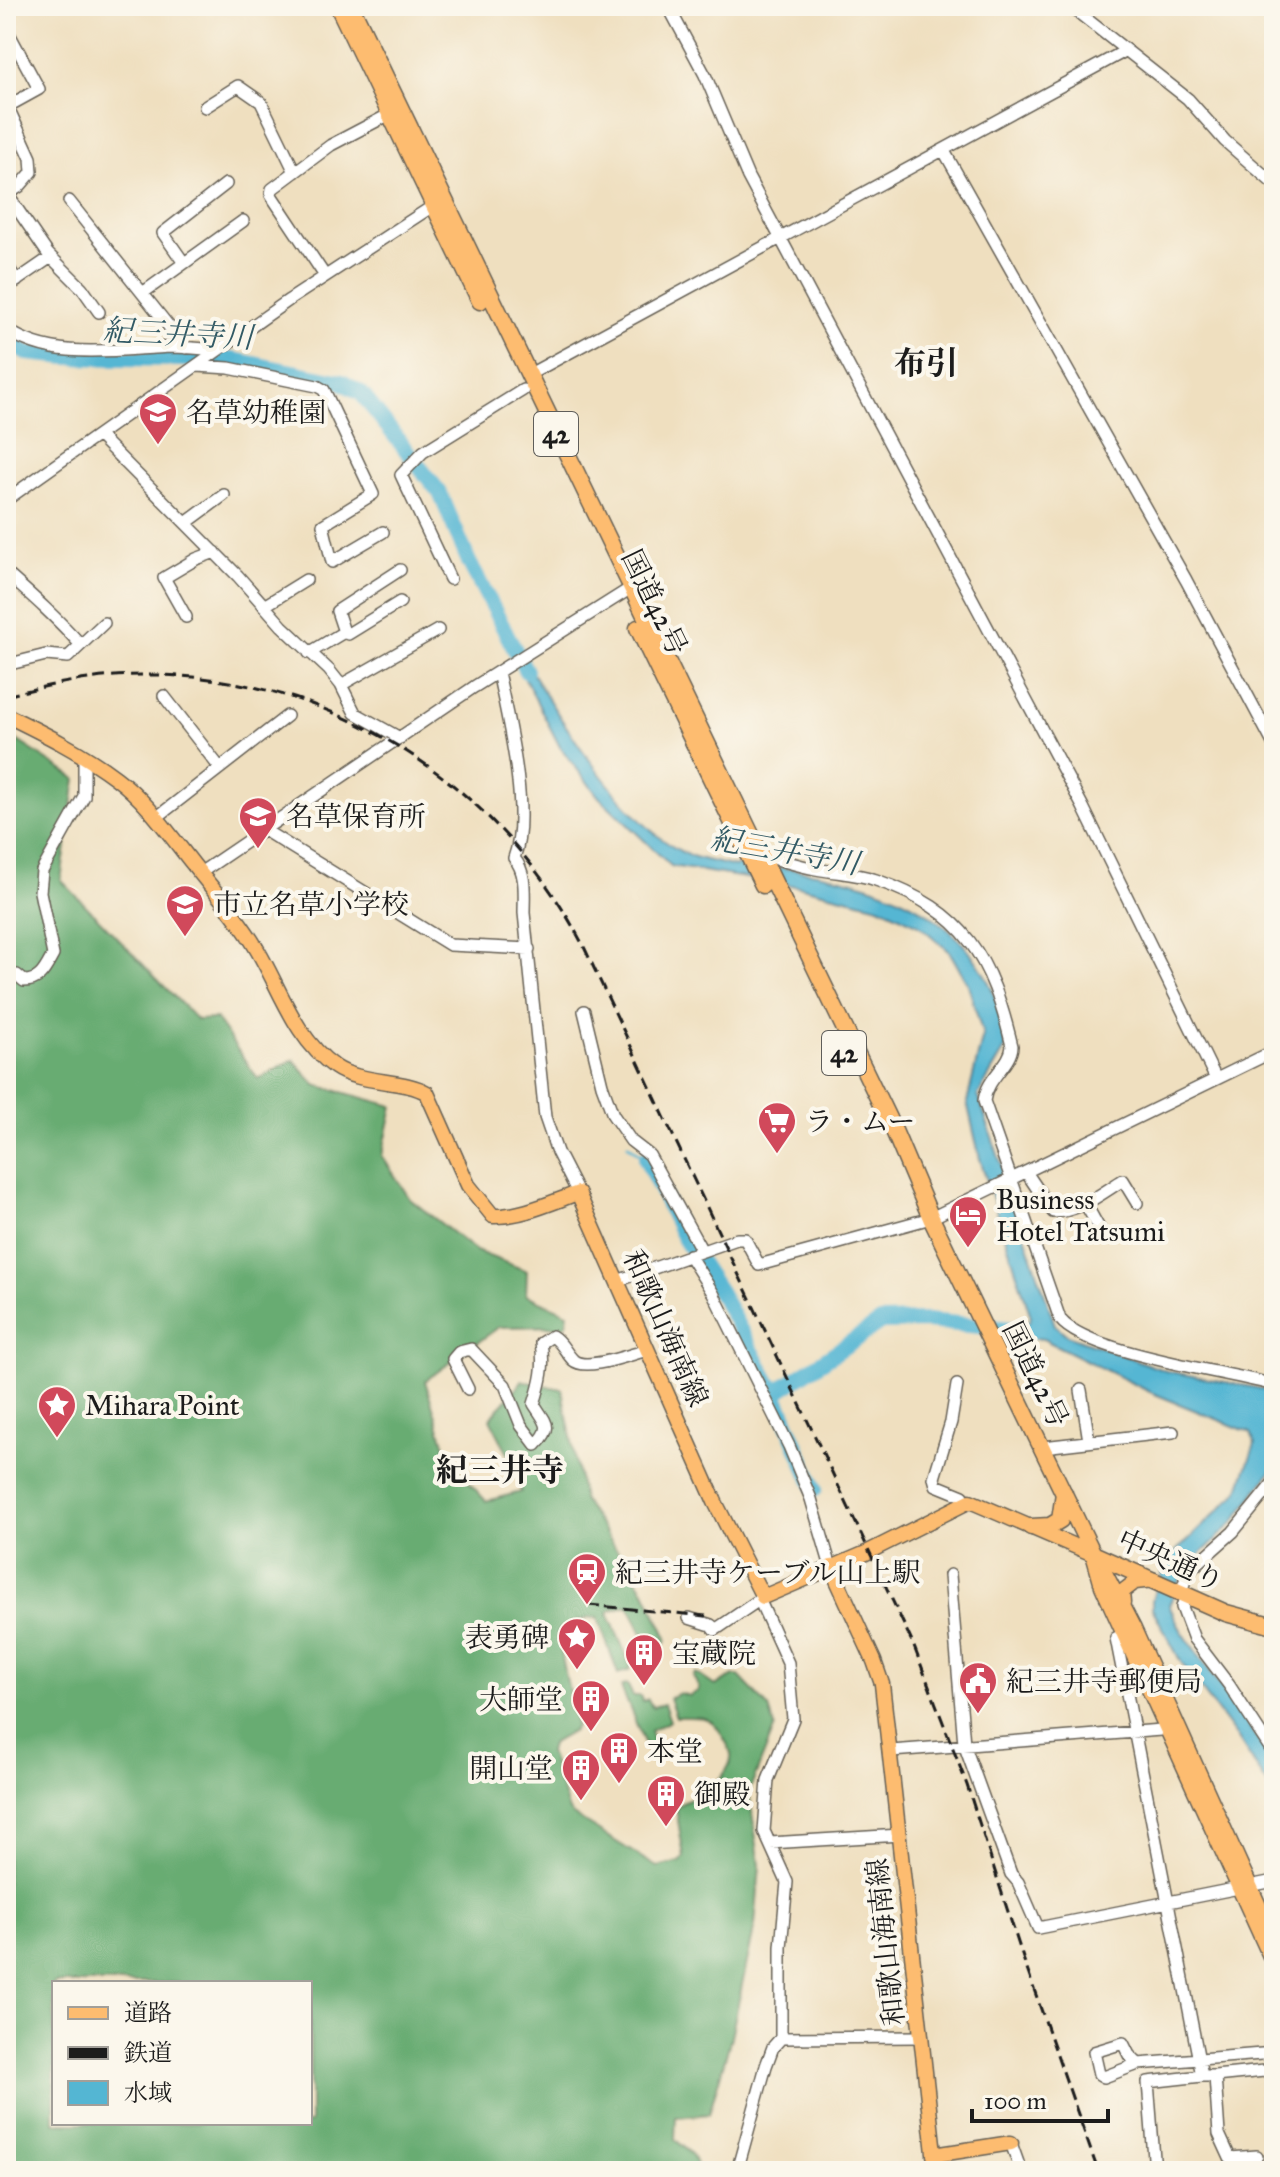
<svg xmlns="http://www.w3.org/2000/svg" width="1280" height="2177" font-family="'IM FELL Great Primer','Noto Serif JP',serif">
<style>
.forest{fill:#68ac72;stroke:#426447;stroke-width:2;fill-rule:evenodd}
.water{fill:#54b6d3;stroke:#386978;stroke-width:2}
.lines{fill:none;stroke-linecap:round;stroke-linejoin:round}
.stream{stroke:#54b6d3;stroke-width:3}
.river{stroke:#54b6d3;stroke-width:16}
.minor-casing{stroke:#666055;stroke-width:14}
.major-casing{stroke:#666055;stroke-width:17}
.highway-casing{stroke:#666055;stroke-width:19}
.minor{stroke:#fff;stroke-width:11}
.major{stroke:#fdbc6f;stroke-width:14}
.highway{stroke:#fdbc6f;stroke-width:16}
.rail{stroke:#1c1c1c;stroke-width:3;stroke-dasharray:12 6;stroke-linecap:butt}
.labels{text-anchor:middle;stroke-width:8;stroke-linejoin:round;paint-order:stroke}
.shield{fill:#fbf7ec;stroke:#5f5e5a;stroke-width:2}
.shield-label{font-size:26px;font-weight:bold;fill:#1c1c1c}
.poi-label{font-size:28px;fill:#1c1c1c;stroke:#fbf7ec;text-anchor:start}
.street-label{font-size:28px;fill:#1c1c1c;stroke:#fbf7ec}
.water-label{font-size:30px;font-style:italic;fill:#325a65;stroke:#fbf7ec}
.quarter-label{font-size:32px;font-weight:bold;fill:#1c1c1c;stroke:#fbf7ec}
</style>
<rect width="100%" height="100%" fill="#fbf7ec"/>
<filter id="ink" filterUnits="userSpaceOnUse"><feTurbulence type="fractalNoise" baseFrequency=".0125" numOctaves="2"/><feDisplacementMap in="SourceGraphic" scale="16" xChannelSelector="R" yChannelSelector="G"/><feConvolveMatrix kernelMatrix="1 2 1 2 8 2 1 2 1" color-interpolation-filters="sRGB"/></filter>
<filter id="wash" filterUnits="userSpaceOnUse"><feTurbulence type="fractalNoise" baseFrequency=".006" numOctaves="4" result="noise"/><feDisplacementMap in="SourceGraphic" scale="32" xChannelSelector="R" yChannelSelector="G"/><feGaussianBlur stdDeviation="1.8" result="paint"/><feColorMatrix in="noise" values="0 0 0 0 0 0 0 0 0 0 0 0 0 0 0 0 0 1.4 0 .05"/><feComposite in="paint" operator="in"/></filter>
<g filter="url(#wash)">
<rect width="100%" height="100%" fill="#efdfbf"/>
<path class="forest" d="M6,733l70,46 -15,101 136,140 19,-1 42,60 35,-19 23,25 77,21 -11,50 28,43 66,52 51,20 -1,24 42,18 -2,13 -67,1 -74,54 25,81 36,39 35,-9 -4,-21 -27,-52 32,-38 40,8 21,111 63,93 21,45 -1,5 -12,6 -4,-2 -22,-42 -17,5 -3,3 23,53 -1,4 -12,4 -20,-56c-12,-1 -34,5 -41,15l19,93 -3,5 -22,13 -2,8 20,59 4,4 84,52 23,-5 4,-5 -8,-49c7,-9 18,-8 27,-14 11,-7 30,-26 28,-40 -1,-6 -5,-12 -8,-17 -12,-25 -25,-19 -47,-20l-7,-19 11,-5 9,3 9,-5 1,-3 -6,-12 3,-3 19,13 19,-10h5l30,32 6,19 -26,65 11,73 -5,60 -25,116 -21,73 -33,3 -1,22 18,17 5,15h-692zM54,1983h256v140h-256z
M627,1684l6,12h7l3,5 5,-2 4,8 12,-3 6,17 -20,10 9,26 -7,5 -31,-75z"/>
<path class="water" d="M526,663c34,56 98,159 156,189 15,8 36,10 53,15l3,-2c96,4 208,25 253,122 8,18 11,41 15,60l-28,48 77,230 12,10 99,36 108,20v76l-42,57 -47,45 -16,36 12,25 93,133v31l-37,-57 -56,-75 -29,-54v-8l15,-40 71,-68 17,-48 -4,-11 -101,-41 -107,-53 -32,-3 -2,-13h19l3,-6 -51,-158 -13,-57 16,-67 -15,-51 -19,-33 -30,-26 -40,-19 -77,-19 -131,-21 -72,-69 -39,-50 -42,-82z"/>
<g class="lines">
<path class="stream" d="M628,1145l13,10"/>
<path class="river" d="M6,340l21,13 40,4 167,3 108,22 19,11 79,100 29,69 57,109
M646,1159l38,79 36,55 55,100 40,96
M775,1393l106,-71 46,-1 105,10"/>
</g>
</g>
<g filter="url(#ink)">
<g class="lines">
<defs>
<path id="minor" d="M668,6l37,69 43,102 335,630 133,272
M1070,6l118,93 37,42 49,43
M6,28l33,61 -29,16v7l21,46 1,14 -12,14 -14,9
M205,107l33,-21 23,16 34,70
M944,151l242,429 88,165
M7,194l41,60 34,34 17,24
M69,201l117,147
M184,263l-21,-30 63,-49
M6,264l11,17
M325,276l-54,-81 1,-6 59,-44 59,-31
M6,288l45,-31
M144,292l99,-71
M6,329c46,33 113,20 166,18 15,0 30,2 45,3
M197,366l32,2 88,18 7,4 49,104 -50,31 9,37 51,-30
M528,375l597,-324
M98,435l140,141 44,50 47,44 12,15 14,28 45,25
M6,500l283,-200 150,-98
M186,523l38,-28
M6,573c26,23 51,45 74,71
M450,579l-49,-104 22,-23 100,-62
M264,606l42,-26
M186,617l-22,-39 32,-19 19,-7
M344,632l-7,-21 63,-41
M309,653l35,-21 4,2 52,-32
M6,665l40,-10 22,2 36,-34
M498,672c10,48 33,141 16,186 13,15 10,36 10,55l21,204 12,35 21,41
M341,685l97,-55
M164,696l56,72
M156,818l131,-102
M264,830l186,115 79,4
M757,853c19,6 39,12 59,16 20,4 41,4 60,11 90,31 115,78 136,166 -1,19 -25,31 -28,55l76,218c26,34 168,53 214,66
M200,873l274,-186 157,-99
M17,975l7,6c17,0 21,-12 29,-26l-13,-63 2,-21 42,-75v-38
M584,1011l18,74 11,30 18,26 18,14 53,96
M1026,1172l27,40c26,0 49,-19 70,-32l14,23
M1085,1203l15,27
M689,1255l24,38 76,153 22,53 20,68
M617,1281l120,-42h8l14,26 172,-47 343,-167
M957,1385l-6,37 -17,56 2,7 27,11 2,7
M468,1389l-15,-30 6,-7 12,-3 34,36 16,40 15,20c18,-18 10,-22 -2,-41 7,-22 11,-38 7,-61l11,-7c10,6 13,16 21,24 13,12 58,-6 75,-10
M1081,1390l8,51
M1043,1447l130,-15
M950,1575l14,169 47,130 7,8 20,46 236,-47
M1181,1592l7,-20 45,-40 41,-50
M1186,1595l-4,12 12,32 35,46 45,69
M689,1618l22,7 4,5 47,-32
M1124,1634l-8,4 86,438h13l4,58 11,24 27,-2
M891,1751l270,-21 12,-5
M770,1843l130,-8
M781,2038l141,-1
M1138,2064l-9,-9 -6,-12 -29,9 5,22 5,3 34,-13 136,-11
M1215,2076l59,-6
M1011,2143l10,28
M737,2171l29,-105 7,-19 8,-9v-91l6,-65 -23,-51 4,-51 25,-61 -5,-56 -29,-64
M1155,2171l-7,-89 54,-6"/>
<path id="major" d="M6,715c37,18 77,38 110,63 31,23 53,56 77,86 21,27 45,53 62,82 25,41 39,92 80,121 24,17 70,12 92,26l41,92 25,31c28,1 59,-14 85,-23l137,309 48,95 103,-44 104,-52 123,53
M1093,1554l9,32 172,379
M831,1567l43,94 8,23 54,487
M1102,1567l32,62 140,310
M1123,1603l-1,-11 13,-10 19,-2
M934,2155l77,-12"/>
<path id="highway" d="M338,6l142,295
M351,6l544,1127 36,85 162,336 133,59 48,13
M638,628l125,257
M1031,1527l19,-1 10,-6 4,-27"/>
</defs>
<use href="#minor" class="minor-casing"/>
<use href="#major" class="major-casing"/>
<use href="#highway" class="highway-casing"/>
<use href="#minor" class="minor"/>
<use href="#major" class="major"/>
<use href="#highway" class="highway"/>
<path class="rail" d="M6,696c46,-12 90,-21 138,-21 187,-2 357,109 441,274l328,695 54,141 56,173 75,213
M588,1605l118,11"/>
</g>
</g>
<defs>
<symbol id="school-pin" viewBox="-11 -11 22 30"><path d="M0 17L-7.5 6A9.5 9.5 0 1 1 7.5 6Z" fill="#d1495b" stroke="#fbf7ec"/><path d="M0-5L7-2L0 1L-7-2ZM-4 1L0 2.5L4 1V4Q0 6-4 4Z" fill="#fff"/></symbol>
<symbol id="supermarket-pin" viewBox="-11 -11 22 30"><path d="M0 17L-7.5 6A9.5 9.5 0 1 1 7.5 6Z" fill="#d1495b" stroke="#fbf7ec"/><path d="M-6-5.5h2.5l.6 2H6L4.5 2H-2.5L-4.4-4H-6ZM-1.5 3.2a1.3 1.3 0 1 0 .1 0ZM3 3.2a1.3 1.3 0 1 0 .1 0Z" fill="#fff"/></symbol>
<symbol id="hotel-pin" viewBox="-11 -11 22 30"><path d="M0 17L-7.5 6A9.5 9.5 0 1 1 7.5 6Z" fill="#d1495b" stroke="#fbf7ec"/><path d="M-6-4.5h1.5V1H6V5H4.5V3h-9V5H-6ZM-4 0a1.8 1.8 0 1 1 3.6 0ZM.5 0V-2.5h3Q6-2.5 6 0Z" fill="#fff"/></symbol>
<symbol id="sight-pin" viewBox="-11 -11 22 30"><path d="M0 17L-7.5 6A9.5 9.5 0 1 1 7.5 6Z" fill="#d1495b" stroke="#fbf7ec"/><path d="M0-6L1.8-2.2L6-1.7L2.9 1.2L3.7 5.4L0 3.3L-3.7 5.4L-2.9 1.2L-6-1.7L-1.8-2.2Z" fill="#fff"/></symbol>
<symbol id="station-pin" viewBox="-11 -11 22 30"><path d="M0 17L-7.5 6A9.5 9.5 0 1 1 7.5 6Z" fill="#d1495b" stroke="#fbf7ec"/><path d="M-3-6H3Q5-6 5-4V2Q5 4 3 4L4.5 6H3L1.5 4h-3L-3 6H-4.5L-3 4Q-5 4-5 2V-4Q-5-6-3-6ZM-3.5-4v3h7v-3ZM-3.5 1v1.5H-2V1ZM2 1v1.5H3.5V1Z" fill="#fff"/></symbol>
<symbol id="building-pin" viewBox="-11 -11 22 30"><path d="M0 17L-7.5 6A9.5 9.5 0 1 1 7.5 6Z" fill="#d1495b" stroke="#fbf7ec"/><path d="M-4-6H4V6H1V3H-1V6H-4ZM-2.5-4.3h1.7v1.8h-1.7ZM.8-4.3h1.7v1.8H.8ZM-2.5-1h1.7V.8h-1.7ZM.8-1h1.7V.8H.8Z" fill="#fff"/></symbol>
<symbol id="civic-pin" viewBox="-11 -11 22 30"><path d="M0 17L-7.5 6A9.5 9.5 0 1 1 7.5 6Z" fill="#d1495b" stroke="#fbf7ec"/><path d="M-.6-6.5H3V-4.5H.6V-3L4-1V1h2V6H-6V1h2V-1L-.6-3ZM-1.2 2.5V6h2.4V2.5Z" fill="#fff"/></symbol>
</defs>
<g fill-rule="evenodd">
<use href="#school-pin" x="136" y="390" width="44" height="60"/>
<use href="#school-pin" x="236" y="794" width="44" height="60"/>
<use href="#school-pin" x="163" y="882" width="44" height="60"/>
<use href="#supermarket-pin" x="755" y="1099" width="44" height="60"/>
<use href="#hotel-pin" x="946" y="1193" width="44" height="60"/>
<use href="#sight-pin" x="35" y="1383" width="44" height="60"/>
<use href="#station-pin" x="565" y="1550" width="44" height="60"/>
<use href="#sight-pin" x="555" y="1615" width="44" height="60"/>
<use href="#building-pin" x="622" y="1631" width="44" height="60"/>
<use href="#civic-pin" x="956" y="1659" width="44" height="60"/>
<use href="#building-pin" x="569" y="1677" width="44" height="60"/>
<use href="#building-pin" x="597" y="1729" width="44" height="60"/>
<use href="#building-pin" x="559" y="1746" width="44" height="60"/>
<use href="#building-pin" x="644" y="1772" width="44" height="60"/>
</g>
<g class="labels">
<g class="shield">
<rect x="534" y="412" width="44" height="44" rx="6"/>
<rect x="822" y="1031" width="44" height="44" rx="6"/>
</g>
<g class="shield-label">
<text x="556" y="443">42</text>
<text x="844" y="1062">42</text>
</g>
<g class="poi-label">
<text x="186" y="422">名草幼稚園</text>
<text x="286" y="826">名草保育所</text>
<text x="213" y="914">市立名草小学校</text>
<text x="805" y="1131">ラ・ムー</text>
<text x="996" y="1209">Business<tspan x="996" dy="32">Hotel Tatsumi</tspan></text>
<text x="85" y="1415">Mihara Point</text>
<text x="615" y="1582">紀三井寺ケーブル山上駅</text>
<text x="549" y="1647" text-anchor="end">表勇碑</text>
<text x="672" y="1663">宝蔵院</text>
<text x="1006" y="1691">紀三井寺郵便局</text>
<text x="563" y="1709" text-anchor="end">大師堂</text>
<text x="647" y="1761">本堂</text>
<text x="553" y="1778" text-anchor="end">開山堂</text>
<text x="694" y="1804">御殿</text>
</g>
<g class="street-label">
<text transform="translate(655 602) rotate(64)" y="10">国道42号</text>
<text transform="translate(666 1328) rotate(66)" y="10">和歌山海南線</text>
<text transform="translate(1036 1374) rotate(64)" y="10">国道42号</text>
<text transform="translate(1171 1560) rotate(24)" y="10">中央通り</text>
<text transform="translate(885 1942) rotate(-96)" y="10">和歌山海南線</text>
</g>
<g class="water-label">
<text transform="translate(178 334) rotate(3)" y="10">紀三井寺川</text>
<text transform="translate(785 851) rotate(10)" y="10">紀三井寺川</text>
</g>
<g class="quarter-label">
<text x="926" y="374">布引</text>
<text x="500" y="1481">紀三井寺</text>
</g>
</g>
<rect width="1280" height="2177" fill="none" stroke="#fbf7ec" stroke-width="32"/>
<rect x="52" y="1981" width="260" height="144" fill="#fbf7ec" stroke="#a29f99" stroke-width="2"/>
<rect x="68" y="2007" width="40" height="12" fill="#fdbc6f" stroke="#a29f99" stroke-width="2"/>
<text x="124" y="2021" font-size="24" fill="#1c1c1c">道路</text>
<rect x="68" y="2047" width="40" height="12" fill="#1c1c1c" stroke="#a29f99" stroke-width="2"/>
<text x="124" y="2061" font-size="24" fill="#1c1c1c">鉄道</text>
<rect x="68" y="2081" width="40" height="24" fill="#54b6d3" stroke="#a29f99" stroke-width="2"/>
<text x="124" y="2101" font-size="24" fill="#1c1c1c">水域</text>
<path d="M972 2109v12h136v-12" fill="none" stroke="#1c1c1c" stroke-width="4"/>
<text x="984" y="2109" font-size="24" fill="#1c1c1c" stroke="#fbf7ec" stroke-width="6" paint-order="stroke">100 m</text>
</svg>
